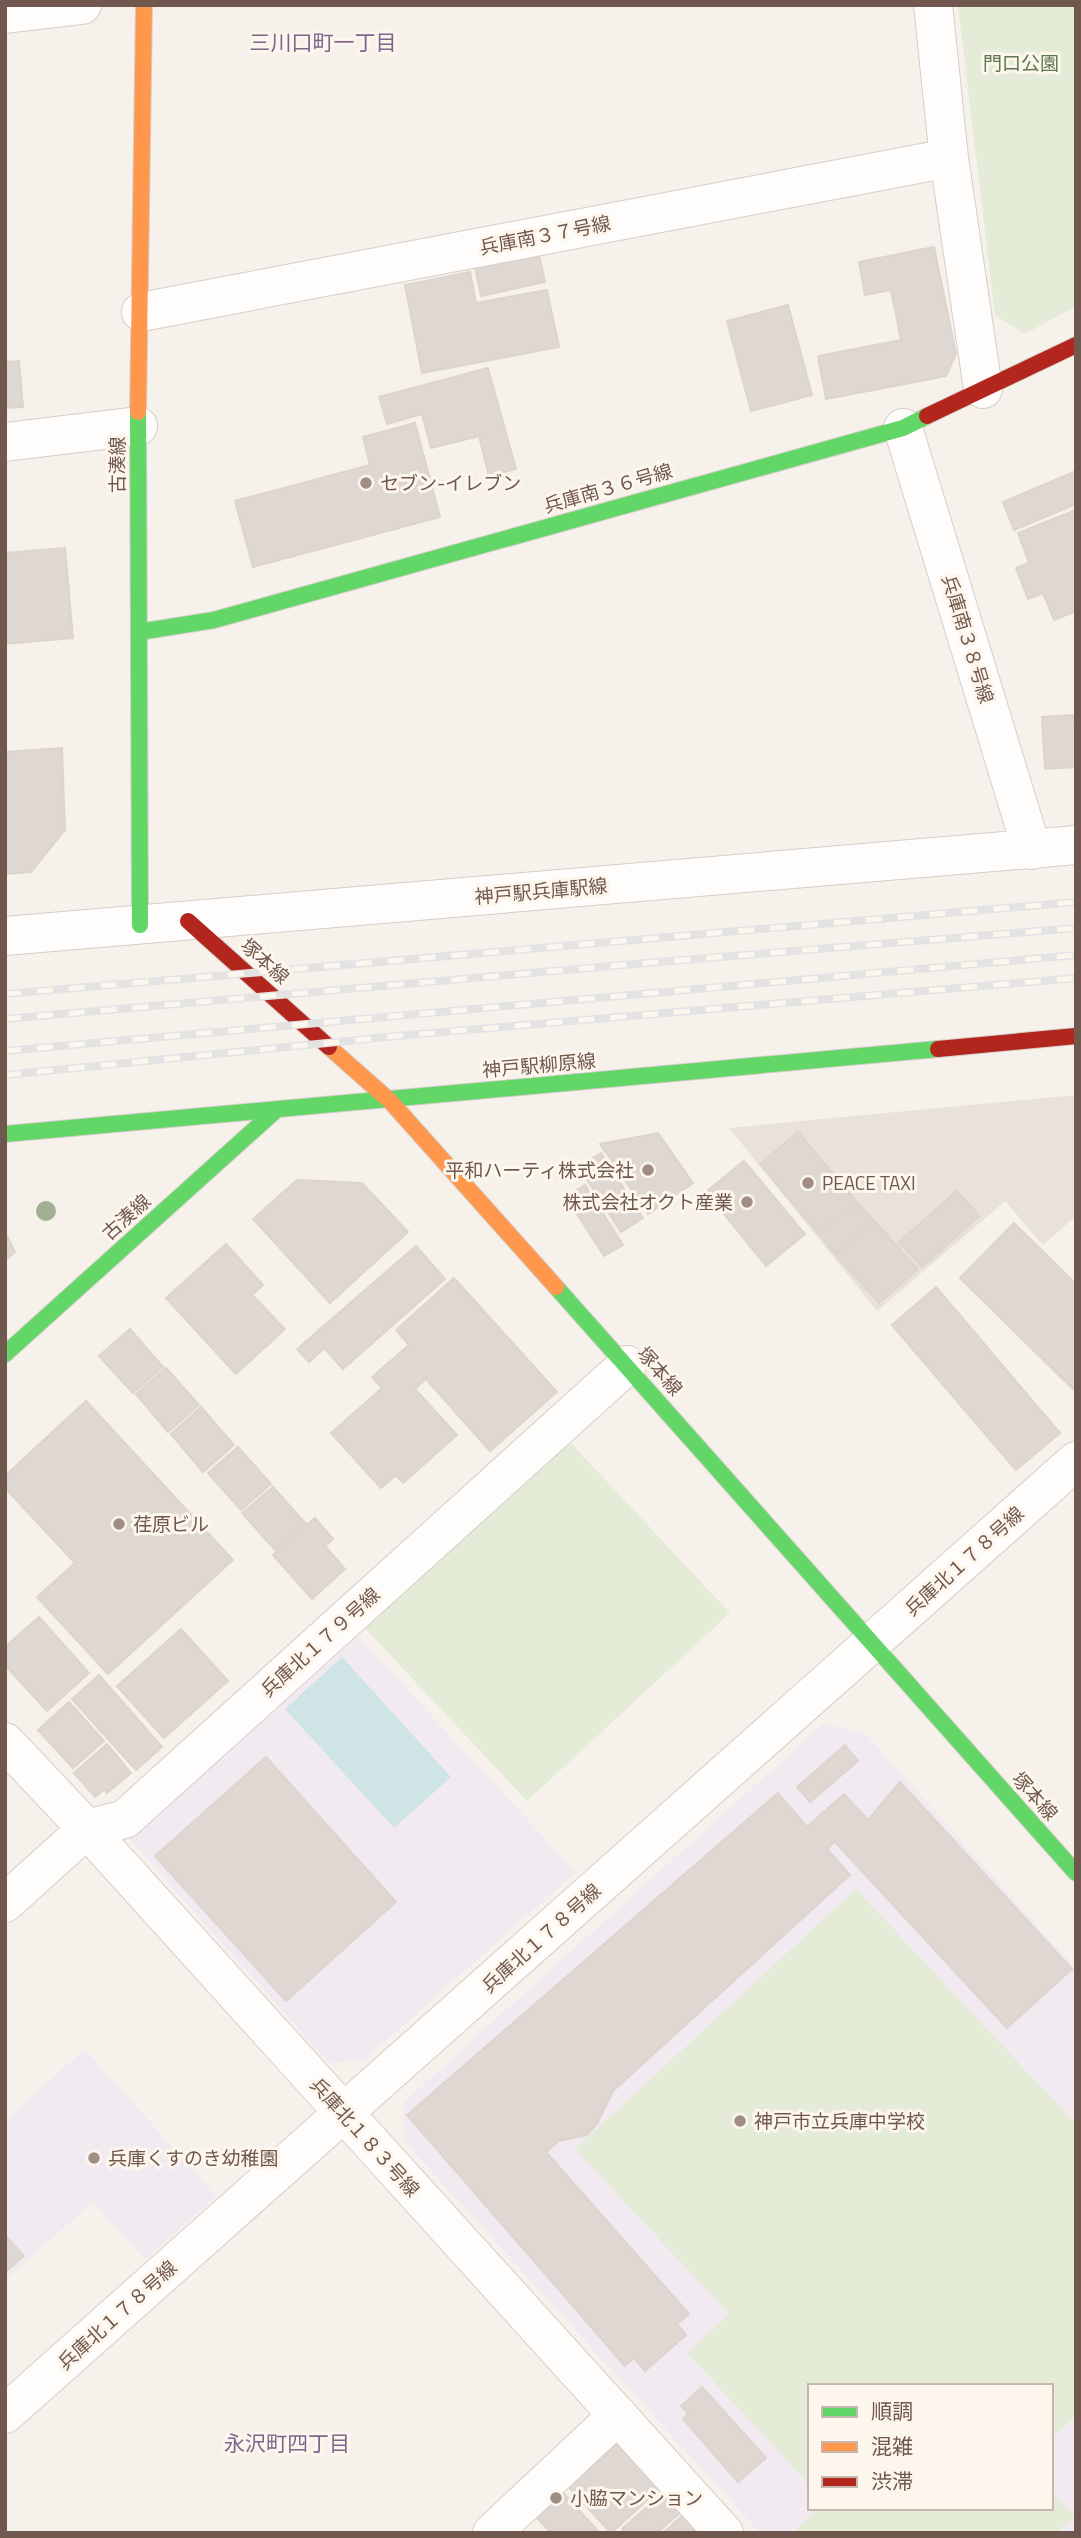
<svg xmlns="http://www.w3.org/2000/svg" width="1081" height="2538" font-family="'Titillium Web','Noto Sans JP',sans-serif">
<style>
.industrial{fill:#e8e1dc}
.education{fill:#f2eaf1;fill-rule:evenodd}
.green{fill:#e4ebd7}
.water{fill:#cfe4e4}
.building{fill:#dfd7d1;stroke:#ded4ce;stroke-width:2}
.lines{fill:none;stroke-linecap:round;stroke-linejoin:round}
.street-casing{stroke:#d5cec9;stroke-width:40}
.fast-casing{stroke:#d5cec8;stroke-width:18}
.slow-casing{stroke:#d5cec8;stroke-width:18}
.jam-casing{stroke:#d5cec8;stroke-width:18}
.street{stroke:#fefdfc;stroke-width:38}
.fast{stroke:#63d668;stroke-width:16}
.slow{stroke:#ff974d;stroke-width:16}
.jam{stroke:#b3261e;stroke-width:16}
.rail-casing{stroke:#e4e3e4;stroke-width:8}
.rail{stroke:#fdf6ed;stroke-width:5;stroke-dasharray:16;stroke-linecap:butt}
.tree{fill:#a1b093}
.poi-dot{fill:#a08e85;stroke:#fdf6ed;stroke-width:2.5}
.labels{text-anchor:middle;stroke-width:6;stroke-linejoin:round;paint-order:stroke}
.park-label{font-size:19px;fill:#5c7a4b;stroke:#fdf6ed}
.street-label{font-size:19px;fill:#71584e;stroke:#fdf6ed}
.poi-label{font-size:19px;fill:#71584e;stroke:#fdf6ed;text-anchor:start}
.neighbourhood-label{font-size:21px;fill:#7d668c;stroke:#fdf6ed}
</style>
<rect width="100%" height="100%" fill="#f6f1eb"/>
<path class="industrial" d="M1076,1095v121l-33,29 -38,-44 -128,110 -148,-183z"/>
<path class="education" d="M358,1636l218,236 -212,188 -35,3 -200,-224z
M824,1723l43,12 209,234v564h-316l-356,-392v-39zM810,2386h241v122h-241z
M85,2049l131,147 -71,64 -52,-58 -88,78v-160z"/>
<path class="green" d="M958,5h118v301l-51,28 -30,-19z
M567,1439l163,174 -203,188 -163,-174z
M856,1889l220,235v292l-25,23v-53h-241v99l-123,-132 42,-39 -154,-165z
M1051,2490l24,26 -18,17h-265l27,-25h232z"/>
<path class="water" d="M342,1657l109,120 -57,51 -109,-119z"/>
<path class="building" d="M537,245l8,37 -64,14 -8,-38z
M934,247l22,107 -10,22 -120,23 -8,-43 83,-16 -10,-50 -26,5 -6,-33z
M470,272l6,31 71,-13 12,57 -137,26 -17,-88z
M788,305l24,90 -61,16 -24,-90z
M19,361l4,46 -18,1v-46z
M488,368l28,101 -27,7 -10,-40 -48,12 -9,-34 -35,10 -8,-27z
M415,423l25,94 -187,50 -18,-66 135,-36 -7,-28z
M1076,471v33l-62,26 -11,-28z
M1076,510v101l-22,9 -11,-27 -15,6 -12,-31 13,-5 -11,-30z
M65,548l8,90 -68,6v-91z
M1073,715l3,19v33l-31,2 -3,-52z
M62,748l3,82 -34,42 -26,2v-122z
M798,1132l59,70 -39,31 -58,-69z
M658,1133l35,50 -45,31 -48,-70z
M601,1153l42,65 -22,14 -42,-65z
M744,1161l61,73 -39,32 -60,-74z
M297,1180l65,3 46,49 -78,71 -77,-84z
M585,1185l38,60 -19,11 -38,-59z
M957,1191l22,25 -57,51 -23,-25z
M857,1202l18,20 -40,32 -17,-21z
M875,1222l43,47 -39,34 -44,-49z
M1014,1223l62,61v108l-116,-114z
M5,1232l10,20 -10,8z
M226,1244l37,41 -11,10 33,34 -49,45 -70,-76z
M416,1246l29,33 -102,90 -19,-21 -15,14 -12,-13z
M454,1278l103,114 -67,59 -64,-72 -11,10 42,46 -54,48 -7,-8 -15,13 -50,-55 51,-45 -10,-11 37,-32 -13,-15z
M936,1287l124,146 -44,37 -124,-145z
M130,1329l33,38 -30,26 -34,-37z
M166,1368l33,37 -31,27 -32,-38z
M86,1401l147,159 -125,114 -71,-77 38,-34 -70,-75v-12z
M201,1407l33,38 -31,27 -32,-38z
M238,1447l33,37 -30,26 -33,-37z
M273,1487l33,37 -31,26 -33,-37z
M315,1518l18,21 -8,7 20,23 -33,30 -39,-44z
M39,1617l50,56 -42,38 -42,-46v-18z
M181,1629l47,52 -64,57 -47,-52z
M99,1675l63,72 -26,23 -64,-71z
M69,1702l35,39 -31,27 -35,-38z
M107,1744l24,29 -24,20 -3,-4 -9,8 -21,-24z
M845,1745l13,16 -48,41 -13,-15z
M266,1757l130,145 -110,99 -131,-145z
M900,1782l172,187 -65,59 -172,-186 -8,7 23,26 -237,216 -16,33 -10,11 -28,6 -13,11 143,162 -12,10 9,11 -41,36 -11,-13 -9,8 -218,-251 371,-322 29,34 37,-33 24,26z
M5,2235l19,21 -19,16z
M702,2387l64,71 -28,24 -55,-63 5,-5 -7,-8z
M619,2435l45,50 -53,48 -45,-49z
M557,2486l43,47h-49l-21,-23z
M664,2492l17,20 -24,21h-32l-3,-4z
M683,2515l16,18h-36z"/>
<g class="lines">
<defs>
<path id="street" d="M933,5l16,153 34,231
M5,14l77,-9
M141,312l808,-154
M903,428l129,422
M5,442l133,-16
M5,936l1071,-91
M5,1742l82,87 637,704
M5,1903l82,-74 38,-10 502,-454
M5,2414l1071,-953
M492,2533l126,-118"/>
<path id="fast" d="M138,412l2,513
M139,632l75,-12 689,-192 24,-12
M5,1134l933,-85
M556,1287l520,586
M5,1354l270,-243"/>
<path id="slow" d="M138,412l6,-407
M329,1047l61,54 166,186"/>
<path id="jam" d="M927,416l149,-71
M188,921l141,126
M938,1049l138,-13"/>
</defs>
<use href="#street" class="street-casing"/>
<use href="#fast" class="fast-casing"/>
<use href="#slow" class="slow-casing"/>
<use href="#jam" class="jam-casing"/>
<use href="#street" class="street"/>
<use href="#fast" class="fast"/>
<use href="#slow" class="slow"/>
<use href="#jam" class="jam"/>
<defs>
<path id="rail" d="M5,994l1071,-92
M5,1019l629,-55 442,-36
M5,1051l1071,-96
M5,1075l403,-40 668,-57"/>
</defs>
<use href="#rail" class="rail-casing"/>
<use href="#rail" class="rail"/>
</g>
<circle class="tree" cx="46" cy="1211" r="10"/>
<g class="poi-dot">
<circle cx="366" cy="483" r="7"/>
<circle cx="648" cy="1170" r="7"/>
<circle cx="808" cy="1183" r="7"/>
<circle cx="747" cy="1202" r="7"/>
<circle cx="119" cy="1524" r="7"/>
<circle cx="740" cy="2121" r="7"/>
<circle cx="94" cy="2158" r="7"/>
<circle cx="556" cy="2498" r="7"/>
</g>
<g class="labels">
<g class="park-label">
<text x="1021" y="70">門口公園</text>
</g>
<g class="street-label">
<text transform="translate(545 235) rotate(-11)" y="7">兵庫南３７号線</text>
<text transform="translate(117 465) rotate(-90)" y="7">古湊線</text>
<text transform="translate(608 488) rotate(-16)" y="7">兵庫南３６号線</text>
<text transform="translate(968 639) rotate(73)" y="7">兵庫南３８号線</text>
<text transform="translate(541 891) rotate(-5)" y="7">神戸駅兵庫駅線</text>
<text transform="translate(265 961) rotate(42)" y="7">塚本線</text>
<text transform="translate(539 1065) rotate(-5)" y="7">神戸駅柳原線</text>
<text transform="translate(126 1217) rotate(-42)" y="7">古湊線</text>
<text transform="translate(660 1371) rotate(49)" y="7">塚本線</text>
<text transform="translate(964 1561) rotate(-42)" y="7">兵庫北１７８号線</text>
<text transform="translate(320 1642) rotate(-42)" y="7">兵庫北１７９号線</text>
<text transform="translate(1035 1796) rotate(48)" y="7">塚本線</text>
<text transform="translate(541 1938) rotate(-42)" y="7">兵庫北１７８号線</text>
<text transform="translate(365 2137) rotate(48)" y="7">兵庫北１８３号線</text>
<text transform="translate(117 2315) rotate(-42)" y="7">兵庫北１７８号線</text>
</g>
<g class="poi-label">
<text x="380" y="490">セブン-イレブン</text>
<text x="634" y="1177" text-anchor="end">平和ハーティ株式会社</text>
<text x="822" y="1190">PEACE TAXI</text>
<text x="733" y="1209" text-anchor="end">株式会社オクト産業</text>
<text x="133" y="1531">荏原ビル</text>
<text x="754" y="2128">神戸市立兵庫中学校</text>
<text x="108" y="2165">兵庫くすのき幼稚園</text>
<text x="570" y="2505">小脇マンション</text>
</g>
<g class="neighbourhood-label">
<text x="323" y="50">三川口町一丁目</text>
<text x="287" y="2451">永沢町四丁目</text>
</g>
</g>
<rect width="1081" height="2538" fill="none" stroke="#71584e" stroke-width="14"/>
<rect x="808" y="2384" width="245" height="126" fill="#fdf6ed" stroke="#c5b7ad" stroke-width="2"/>
<rect x="822" y="2407" width="35" height="10" fill="#63d668" stroke="#c5b7ad" stroke-width="2"/>
<text x="871" y="2419" font-size="21" fill="#71584e">順調</text>
<rect x="822" y="2442" width="35" height="10" fill="#ff974d" stroke="#c5b7ad" stroke-width="2"/>
<text x="871" y="2454" font-size="21" fill="#71584e">混雑</text>
<rect x="822" y="2477" width="35" height="10" fill="#b3261e" stroke="#c5b7ad" stroke-width="2"/>
<text x="871" y="2489" font-size="21" fill="#71584e">渋滞</text>
</svg>
